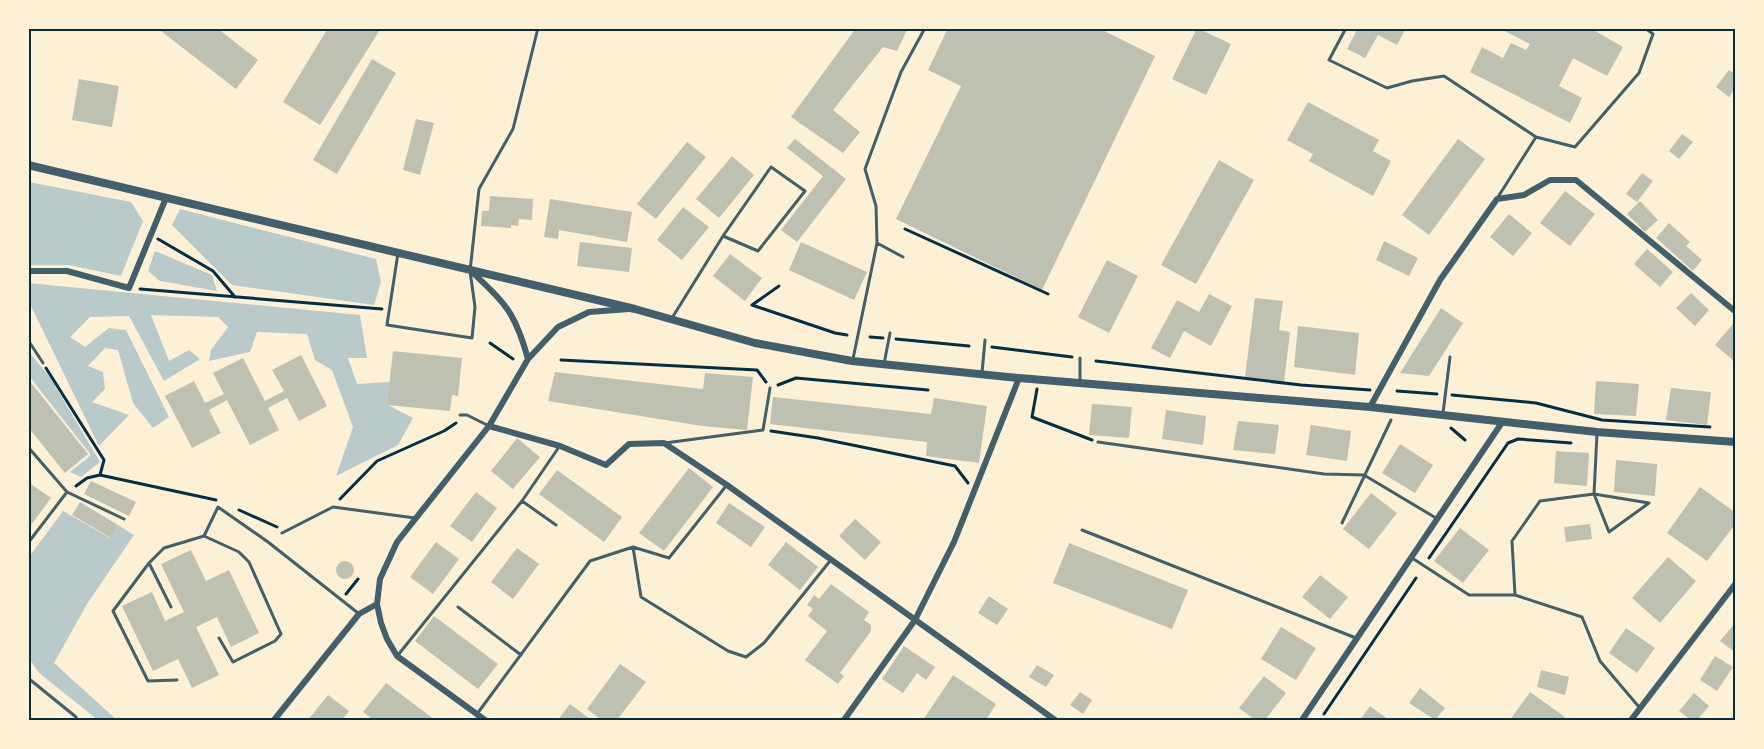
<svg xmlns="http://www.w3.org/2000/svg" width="1764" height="749" font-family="Mulish,sans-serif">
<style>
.green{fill:#b9caca}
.building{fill:#bec0b2}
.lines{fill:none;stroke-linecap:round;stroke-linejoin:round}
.path{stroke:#003049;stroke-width:3}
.service{stroke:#3f606c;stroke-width:3}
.minor{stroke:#3f606c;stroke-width:6}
.tertiary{stroke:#3f606c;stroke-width:8}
.neatline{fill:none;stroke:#003049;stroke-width:2}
</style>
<rect width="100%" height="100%" fill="#fdf0d5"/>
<path class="green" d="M29,182l102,20 12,19 -22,55 -52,-11h-40z
M180,209l196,50 5,23 -7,23 -142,-20 -60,-60z
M155,251l57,24 5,16 -57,-10 -12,-10z
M28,283l332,32 7,43h-19l9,26 33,-2 -2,23 25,13 -15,27 -62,31 17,-49 -21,-57 -17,-10 -8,-26 -50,-2 -7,20 -41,9 2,-11 17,-23 -10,-10 -67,-2 18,46 20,-11 11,9 -36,22 -35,-65 -39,1 -20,20 15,10 24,-19 17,2 43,87 -16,11 -20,-25 -15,-53 -13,-2 -17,18 15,6 2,17 -13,13 37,13 -30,31 -70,-144z
M28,351l22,26 50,85 -19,15 -11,-5 21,-17 -62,-79z
M63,511l47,27 8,-13 16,10 -47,69 -33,59 63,57h-19l-59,-47 -10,-15v-101z"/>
<path class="building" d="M157,28h60l41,32 -22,29z
M328,28h53l-61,97 -37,-23z
M856,28h52l-11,23 -14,-4 -50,63 27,22 -17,21 -52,-36z
M948,28h150l57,28 -113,234 -146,-71 65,-133 -33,-16z
M1197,28l34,16 -25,51 -34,-16z
M1358,28h48l-9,17 -19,-10 -13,23 -18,-9z
M1499,28h91l33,19 -16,29 -34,-18 -14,28 23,12 -12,25 -100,-51 12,-25 21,11 8,-15 15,7 4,-6z
M372,59l24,14 -59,101 -24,-14z
M1729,70l7,5v13l-7,9 -13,-10z
M79,79l40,7 -7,41 -40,-7z
M1308,102l71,38 -6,11 18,10 -18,35 -64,-35 4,-7 -26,-14z
M416,119l18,4 -14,52 -17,-5z
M1682,134l11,8 -14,17 -10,-8z
M795,139l51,40 -49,63 -16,-12 42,-54 -36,-28z
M1458,139l27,20 -56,76 -27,-20z
M687,142l19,15 -50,62 -19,-15z
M732,156l22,19 -35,43 -23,-19z
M1219,160l35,20 -58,104 -35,-19z
M1642,173l11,8 -16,21 -11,-8z
M1565,191l30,23 -25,32 -30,-23z
M490,196l43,3 -1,21 -13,-1 -1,7 -7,-1v3l-30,-2 1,-15h7z
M550,199l82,13 -5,30 -68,-12 -1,9 -14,-2z
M1640,201l18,19 -13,12 -18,-18z
M683,207l26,20 -27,33 -25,-20z
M1509,214l23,19 -19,23 -23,-19z
M1669,223l21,19 -4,4 16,14 -9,11 -37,-33z
M1384,241l34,17 -9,18 -33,-16z
M580,242l52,6 -3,24 -52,-6z
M801,242l66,30 -13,28 -65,-30z
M1647,249l26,23 -13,15 -26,-23z
M730,254l32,24 -17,23 -32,-25z
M1107,260l31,16 -29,57 -31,-16z
M1691,293l18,17 -14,16 -19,-18z
M1209,294l23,12 -21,40 -27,-15 -14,27 -19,-10 26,-48 22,12z
M1255,298l28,3 -4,29 11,2 -6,50 -39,-5z
M1441,308l22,15 -34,53 -29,-3z
M1733,324l3,1 -3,35 -18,-15z
M1298,326l61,7 -4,42 -61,-8z
M393,351l69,7 -4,38 -6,-1 -2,16 -63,-6z
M301,355l26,51 -28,15 -12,-23 -19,10 11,22 -29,15 -23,-45 -18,10 12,23 -29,15 -27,-52 29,-15 11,22 19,-9 -11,-21 30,-15 22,43 19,-10 -12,-21z
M555,372l148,17 2,-16 48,4 -6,53 -45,-4 -154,-25z
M28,379l60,75 -23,19 -37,-46z
M1596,381l43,3 -3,32 -42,-2z
M1671,388l40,4 -4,33 -41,-5z
M773,397l158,17 3,-16 53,8 -8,57 -53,-7 1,-14 -157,-18z
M1092,404l40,3 -3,31 -40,-3z
M1166,410l40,6 -3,29 -41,-6z
M1238,421l41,4 -4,29 -42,-4z
M1311,425l40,6 -4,30 -41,-6z
M517,438l23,19 -27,32 -22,-18z
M1400,444l33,21 -18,28 -33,-20z
M1556,451l33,2 -2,33 -33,-3z
M1616,460l41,4 -2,32 -41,-4z
M689,468l24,19 -49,64 -25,-18z
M557,470l65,47 -18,25 -65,-48z
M91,481l45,21 -7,14 -45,-22z
M28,482l23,16 -23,31z
M1700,487l36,26v10l-29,38 -40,-28z
M476,492l21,16 -25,34 -22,-16z
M1371,493l26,20 -28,36 -26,-20z
M80,502l38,23 -7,13 -39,-23z
M729,503l36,24 -14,20 -35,-24z
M855,519l26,23 -16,18 -26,-24z
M1590,524l2,15 -26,3 -2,-15z
M1460,528l29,22 -26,33 -29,-22z
M436,542l23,17 -26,35 -23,-17z
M786,542l32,25 -18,23 -32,-25z
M1069,543l119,47 -16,39 -119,-46z
M517,548l22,16 -26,35 -22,-17z
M191,550l15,31 23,-11 30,63 -28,14 -14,-30 -21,10 23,48 -27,13 -14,-29 -25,12 -31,-65 30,-14 13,29 19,-9 -23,-48z
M1668,557l28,24 -36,42 -28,-25z
M336 570a9 9 0 1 1 18 0a9 9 0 1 1-18 0Z
M1320,575l28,22 -18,22 -28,-22z
M831,584l38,28 -5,8 7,5v6l-31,42 4,3 -6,8 -33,-24 22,-29 -19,-15 5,-7 -6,-4 7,-10 5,4z
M989,596l19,13 -11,16 -19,-12z
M434,616l64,48 -20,25 -63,-48z
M1736,622v31l-16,-12z
M1281,627l35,21 -20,32 -35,-21z
M1626,628l29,20 -18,25 -28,-20z
M904,646l31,21 -9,13 -9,-7 -14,20 -21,-14z
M1715,656l18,11 -16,24 -17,-11z
M620,664l26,18 -29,38h-15l-15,-11z
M1037,665l17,10 -8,12 -17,-10z
M1541,670l28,7 -4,18 -28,-8z
M953,675l43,29 -10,16h-63z
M1264,676l22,17 -21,27h-10l-16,-12z
M386,683l49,37h-61l-11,-8z
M1420,688l25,20 -10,12 -26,-17z
M1080,692l12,8 -9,14 -13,-9z
M1530,692l35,25 -3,3h-52z
M1694,693l15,13 -12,14h-6l-12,-9z
M328,695l21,16 -7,9h-34z
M570,704l20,15 -1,1h-31z
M1370,706l19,14h-29z"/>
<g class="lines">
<path class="path" d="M905,229l143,65
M158,239l55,32 22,26
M140,289l242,20
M752,305l83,28 12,2
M752,305l27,-19
M870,337l13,1
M896,339l73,7
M490,343l23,16
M992,347l80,10
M561,360l196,10 9,12
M1096,361l205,24 69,5
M46,368l58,92 -4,15
M778,385l18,-7 132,12
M1037,389l-5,28 60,23
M1397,391l40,3
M1452,395l84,8 66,17 108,7
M1451,428l14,12
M771,431l47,7 137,28 13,17
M76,486l11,-8 13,-3 116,25
M340,499l37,-38 67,-30 12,-8
M239,510l38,17
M1429,558l79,-115 10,-4 53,4
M346,594l12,-15
M1324,714l92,-136"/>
<path class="service" d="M1346,28l-17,32 58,28 25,-7 32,-5 92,61 39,10 64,-74 14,-39 -8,-6
M1498,197l38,-60
M398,253l-11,72 85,13 3,-31 -5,-36 9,-82 34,-60 25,-101
M903,257l-26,-14 -1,-37 -11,-37 36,-97 24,-44
M672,318l51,-82 35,15 47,-60 -34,-24 -48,69
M28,340l15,23
M1080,358v23
M853,359l24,-116
M884,364l6,-31
M982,373l3,-33
M1443,413l7,-56
M460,415h7l22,11
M1098,442l226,32 40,1 72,43
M665,443l98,-13 7,-42
M28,447l39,45 57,27
M522,501l34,24
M1342,523l49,-103
M1082,530l274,108
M282,533l51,-26 82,11
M204,536l14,-29 50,35 90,71
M28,543l39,-51
M633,547l8,50 87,54 18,6 18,-14 66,-82
M1412,558l57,37h46l67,22 18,44 39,46
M149,563l-36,48 35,70 29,-1
M1515,595l-3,-54 28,-40 54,-7 15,38 40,-29 -55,-9 3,-60
M171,607l-22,-44 15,-15 40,-12 35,16 10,10 32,72 -6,7 -42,21 -14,-24
M458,607l63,48
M398,655l124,-154 37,-54
M28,678l48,39v3
M477,714l113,-153 43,-14 36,11 57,-72"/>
<path class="minor" d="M28,271h39l62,17 37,-90
M471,271c35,33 44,41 57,88
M1370,407l70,-127 57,-81 27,-4 26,-15h26l160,132
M489,426l71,20 46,19 23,-21 35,-1 63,42 328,235
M274,720l85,-106 18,-10
M485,720l-88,-64 -10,-17 -6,-16 -4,-19 3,-25 17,-37 92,-116 39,-67 30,-32 31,-15 40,-3
M844,720l71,-100 39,-78 65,-164
M1302,720l201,-299
M1631,720l105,-137"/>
<path class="tertiary" d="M28,165l607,144 120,34 97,18 167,17 351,29 227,25 139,10"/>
</g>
<rect width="1764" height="749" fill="none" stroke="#fdf0d5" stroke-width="60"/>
<rect x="30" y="30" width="1704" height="689" class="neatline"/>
</svg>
